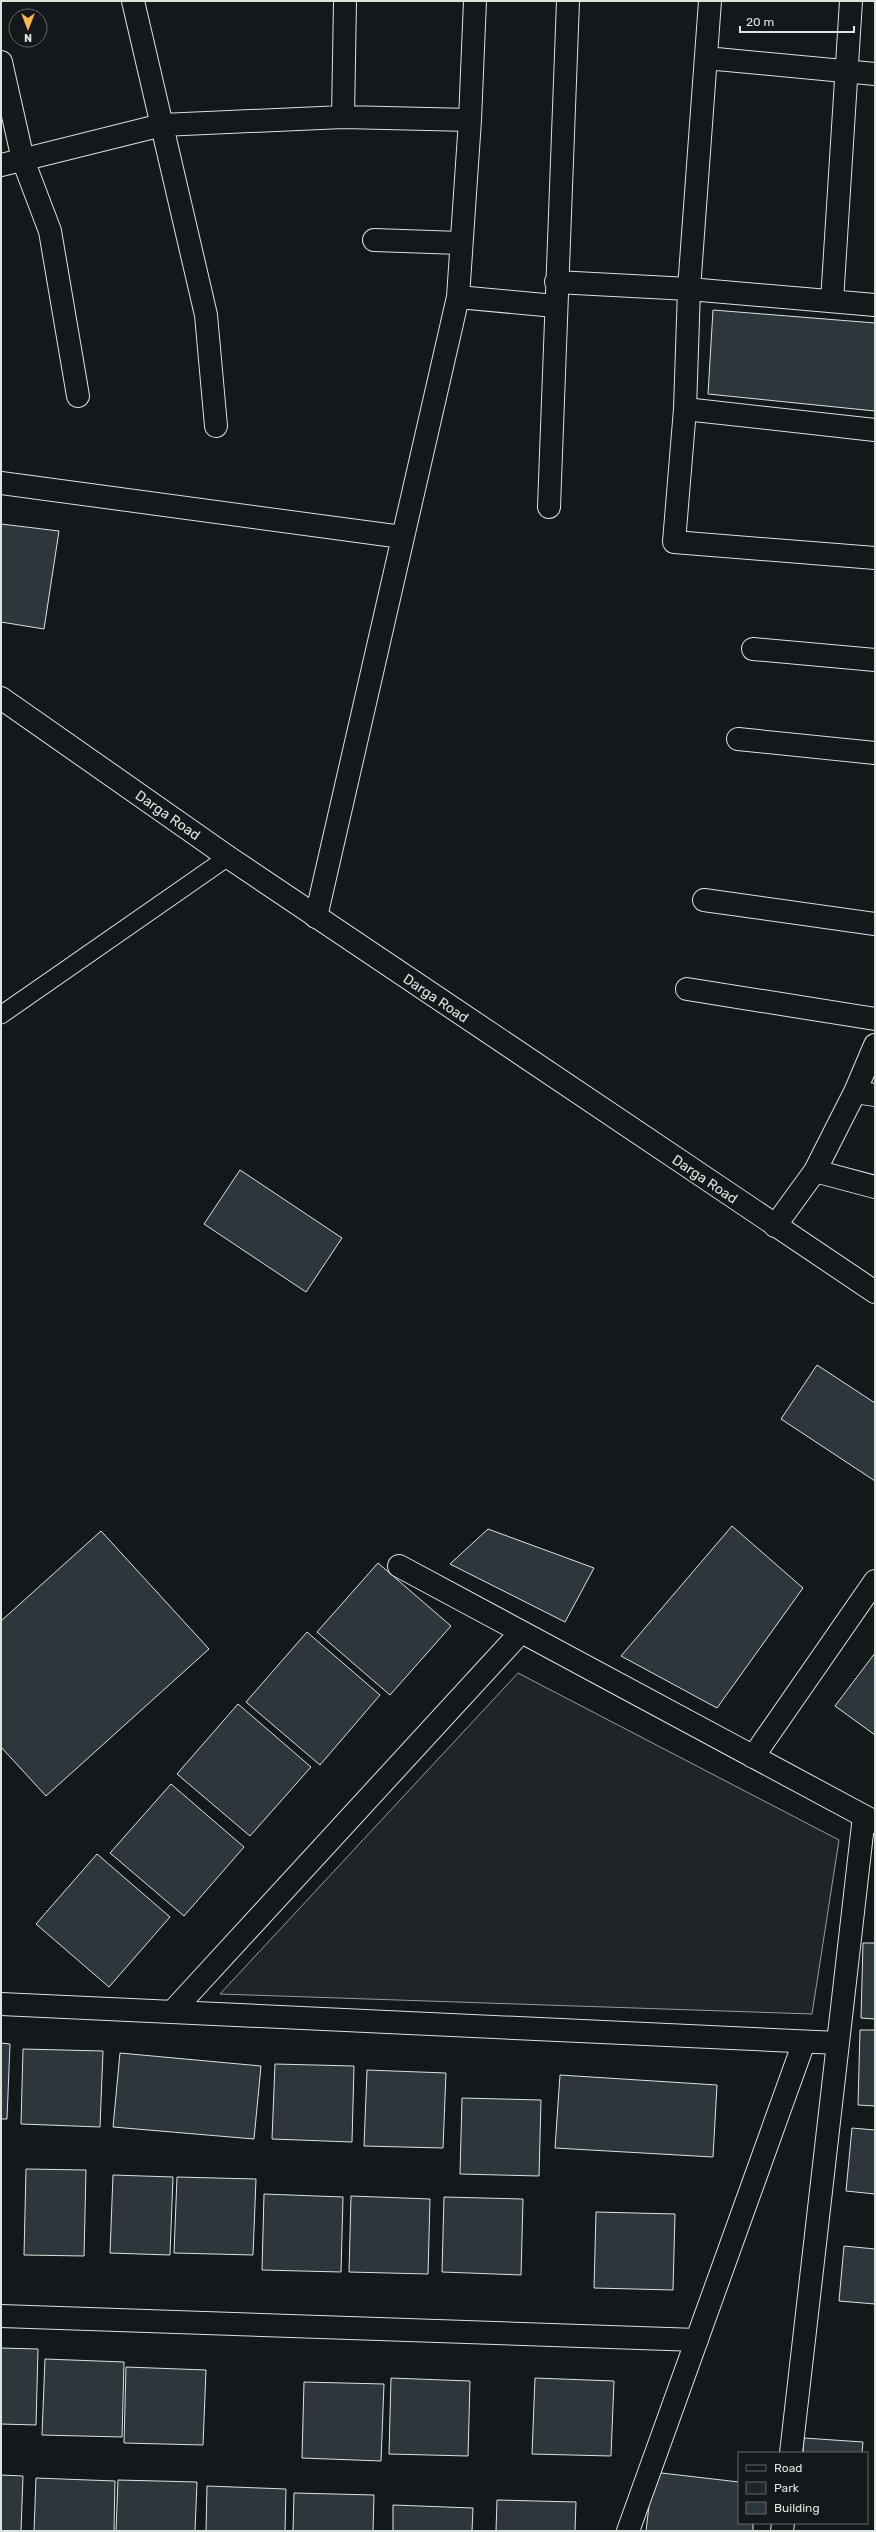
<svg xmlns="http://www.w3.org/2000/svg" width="876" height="2532" font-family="Rubik,sans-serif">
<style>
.green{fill:#202428;stroke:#939e99}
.building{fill:#2c363c;stroke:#d8e6dc}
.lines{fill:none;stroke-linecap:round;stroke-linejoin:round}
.service-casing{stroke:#d8e6dc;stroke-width:19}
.minor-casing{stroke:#d8e6dc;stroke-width:24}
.tertiary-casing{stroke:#d8e6dc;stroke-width:24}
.service{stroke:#14181c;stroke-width:17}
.minor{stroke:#14181c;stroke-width:22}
.tertiary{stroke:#14181c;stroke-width:22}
.labels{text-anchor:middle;stroke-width:3;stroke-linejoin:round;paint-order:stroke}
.street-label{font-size:14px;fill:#d8e6dc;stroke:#14181c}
</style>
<rect width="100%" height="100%" fill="#14181c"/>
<path class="green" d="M518,1673l321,167 -27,174 -592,-20z"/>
<path class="building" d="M713,310l162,13v88l-167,-17z
M1,524l58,7 -15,98 -43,-7z
M240,1170l102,68 -36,54 -102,-68z
M817,1365l58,38v78l-94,-62z
M732,1526l71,62 -86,120 -96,-52z
M488,1529l106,39 -29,54 -115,-58z
M101,1531l108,118 -163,147 -45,-49v-126z
M378,1563l73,63 -61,69 -73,-63z
M307,1632l73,63 -60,70 -74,-63z
M875,1653v82l-40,-29z
M238,1704l73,63 -61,69 -73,-62z
M171,1784l73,63 -60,69 -74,-63z
M97,1854l73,63 -61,70 -73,-63z
M863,1943h12v76l-14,-1z
M860,2030h15v76l-17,-1z
M1,2043l9,1 -3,75h-6z
M23,2049l80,2 -3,76 -79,-3z
M120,2053l141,13 -7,73 -141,-12z
M275,2064l79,2 -2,76 -80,-3z
M367,2070l79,3 -3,75 -79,-2z
M560,2075l157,10 -4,72 -158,-9z
M462,2098l79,2 -2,76 -79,-2z
M852,2128l23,2v64l-29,-3z
M26,2169l60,1 -2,86 -60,-1z
M113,2175l60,2 -3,78 -60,-2z
M177,2177l79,2 -3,76 -79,-2z
M264,2194l79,3 -2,75 -79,-2z
M351,2196l79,3 -2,75 -79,-2z
M444,2197l79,2 -2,76 -79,-3z
M596,2212l79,2 -2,76 -79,-2z
M844,2246l31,3v55l-36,-3z
M1,2348l37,1 -2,76 -35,-1z
M45,2359l79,3 -2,75 -80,-2z
M126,2367l80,3 -3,75 -79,-2z
M391,2378l79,3 -2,75 -79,-2z
M535,2378l79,3 -3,75 -79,-2z
M304,2382l80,2 -3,77 -79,-3z
M804,2438l59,4 -1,11h-59z
M653,2472l86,10v41h14v8h-107z
M1,2475l22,1 -2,55h-20z
M36,2478l79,3 -1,50h-80z
M118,2480l79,2 -2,49h-79z
M207,2486l79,3 -1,42h-79z
M294,2493l80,2 -1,36h-80z
M497,2500l79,2 -1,29h-79z
M393,2505l80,3 -1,23h-79z"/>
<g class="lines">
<defs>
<path id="service" d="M1,1015l227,-158"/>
<path id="minor" d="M133,1l73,314 10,111
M475,1l-5,119 -12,177 97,9
M710,1l-21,288 -4,120 -11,133 201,16
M706,58l169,16
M1,62l22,98 27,71 28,165
M343,117l2,-116
M1,165l161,-40 181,-8 127,3
M374,240l86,3
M556,282l133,7 186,16
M832,301l19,-300
M685,409l190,21
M1,483l401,54
M549,507l19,-506
M753,649l122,11
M738,739l137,14
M704,900l171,24
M316,917l142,-620
M687,989l188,30
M855,1092l20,3
M815,1171l60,16
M775,1226l40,-55 40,-79 20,-47
M399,1566l476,256
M753,1757l122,-176
M1,2004l837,39
M172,2012l349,-380
M1,2316l696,24
M791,2453l73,-637
M628,2531l176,-489
M782,2531l1,-8"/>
<path id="tertiary" d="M1,698l227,159 647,435"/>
</defs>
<use href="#service" class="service-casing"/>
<use href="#minor" class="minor-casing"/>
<use href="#tertiary" class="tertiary-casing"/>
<use href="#service" class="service"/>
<use href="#minor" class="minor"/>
<use href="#tertiary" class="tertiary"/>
</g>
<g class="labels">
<g class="street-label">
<text transform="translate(168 815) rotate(35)" y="5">Darga Road</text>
<text transform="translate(436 998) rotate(34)" y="5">Darga Road</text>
<text transform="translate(705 1179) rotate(34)" y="5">Darga Road</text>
</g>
</g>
<rect width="876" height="2532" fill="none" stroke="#d8e6dc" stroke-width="4"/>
<rect x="738" y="2452" width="130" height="72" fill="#14181c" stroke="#626a69"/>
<rect x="746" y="2465" width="20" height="6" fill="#14181c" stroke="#626a69"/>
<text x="774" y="2472" font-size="12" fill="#d8e6dc">Road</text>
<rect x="746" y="2482" width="20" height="12" fill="#202428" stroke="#626a69"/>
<text x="774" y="2492" font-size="12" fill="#d8e6dc">Park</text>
<rect x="746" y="2502" width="20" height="12" fill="#2c363c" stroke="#626a69"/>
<text x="774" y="2512" font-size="12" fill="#d8e6dc">Building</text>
<g transform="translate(28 28) rotate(180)"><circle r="19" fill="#14181c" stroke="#626a69"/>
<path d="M0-3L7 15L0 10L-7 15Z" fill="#ffb74d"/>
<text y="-6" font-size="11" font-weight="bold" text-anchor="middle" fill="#d8e6dc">N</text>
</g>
<path d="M740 26v6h114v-6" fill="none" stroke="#d8e6dc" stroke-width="2"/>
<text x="746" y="26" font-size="12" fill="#d8e6dc" stroke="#14181c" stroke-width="3" paint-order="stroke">20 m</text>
</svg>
